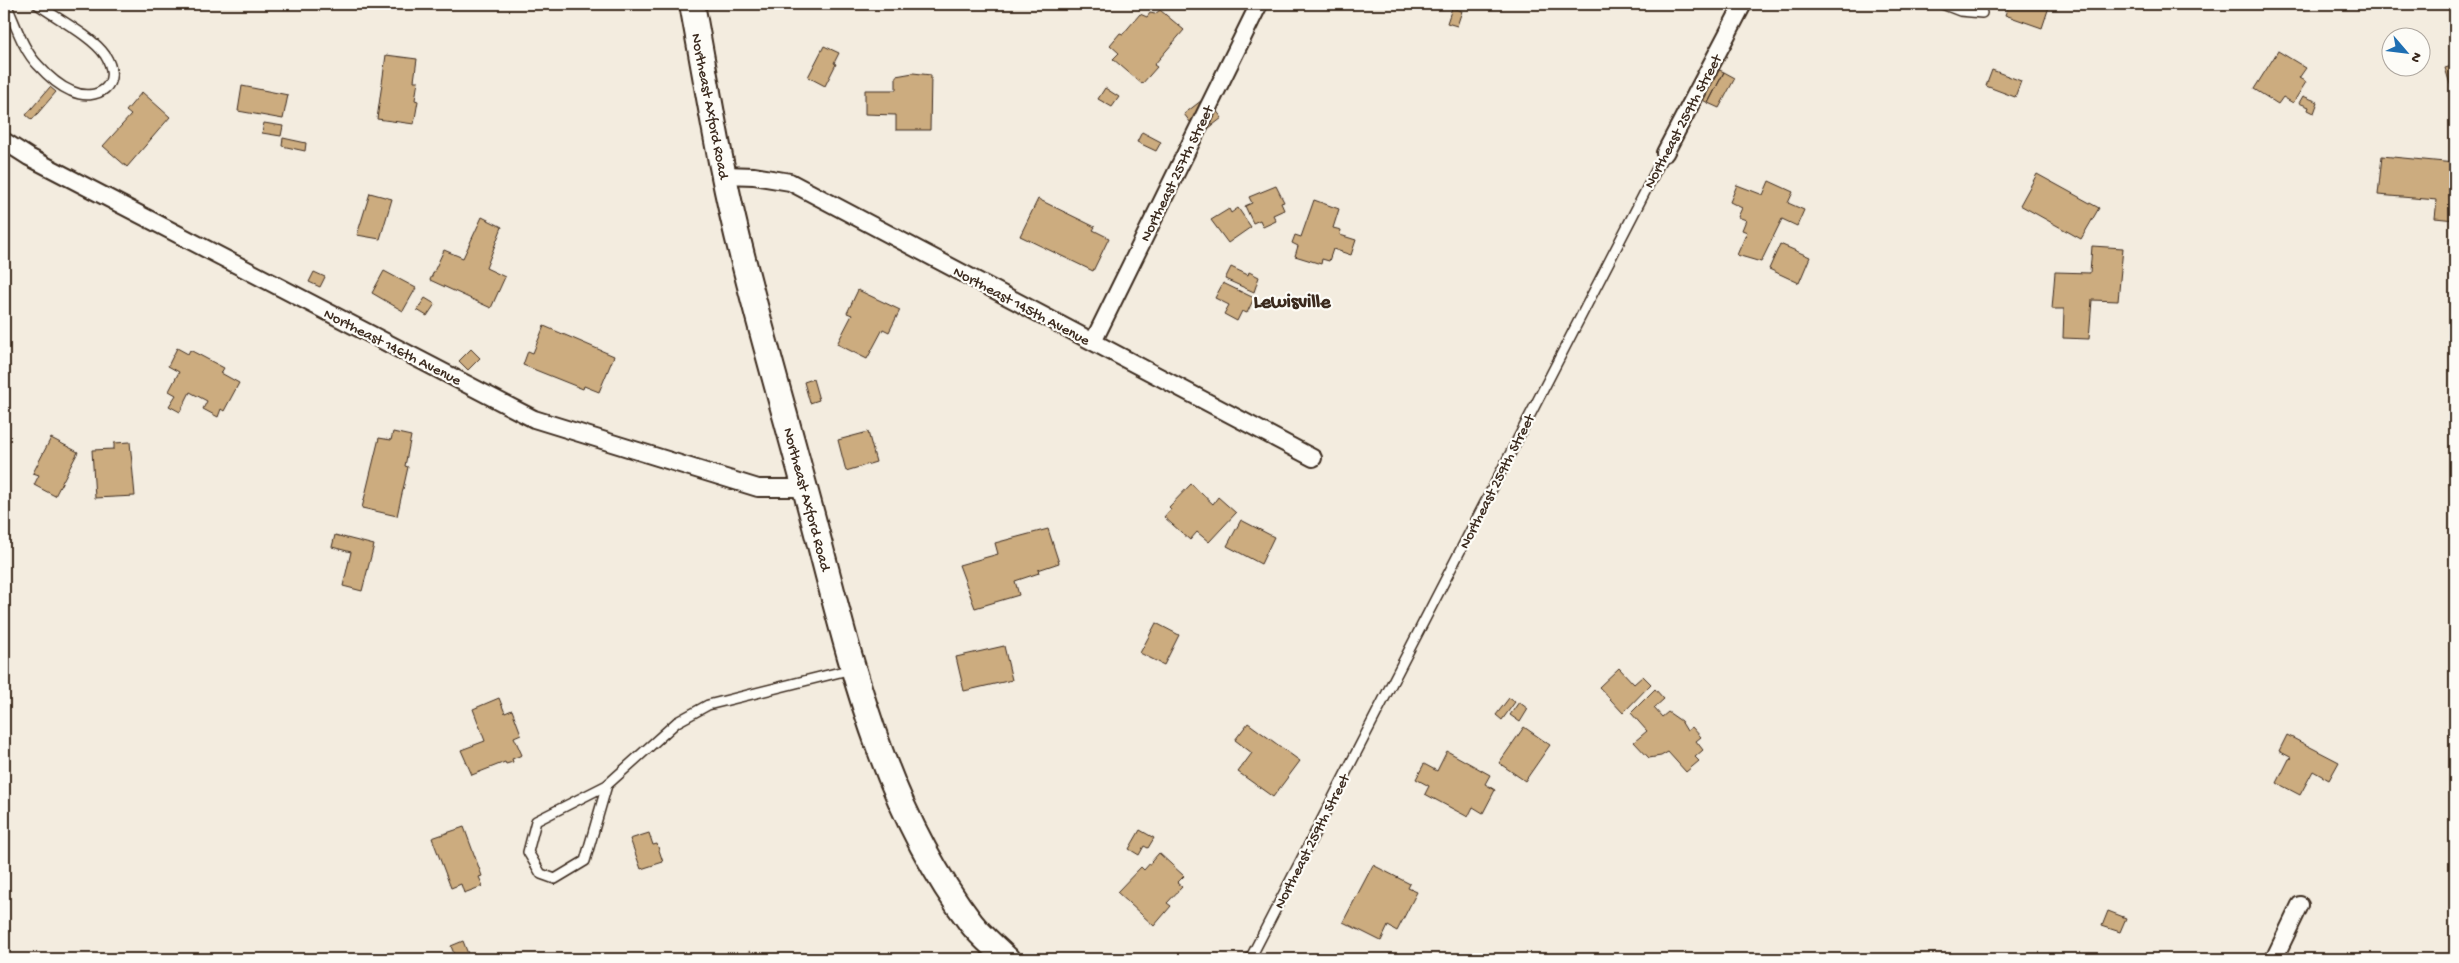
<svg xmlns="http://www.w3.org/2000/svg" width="2459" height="963" font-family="'Gochi Hand',sans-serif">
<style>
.building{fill:#ccac7f;stroke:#3b2a1e}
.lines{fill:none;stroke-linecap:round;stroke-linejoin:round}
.service-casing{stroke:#3b2a1e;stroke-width:12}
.minor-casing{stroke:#3b2a1e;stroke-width:20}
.secondary-casing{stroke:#3b2a1e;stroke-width:28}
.service{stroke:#fdfcf7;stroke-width:9}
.minor{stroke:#fdfcf7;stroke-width:16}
.secondary{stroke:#fdfcf7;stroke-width:24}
.labels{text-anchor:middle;stroke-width:4.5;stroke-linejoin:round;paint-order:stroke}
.street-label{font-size:15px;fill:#3b2a1e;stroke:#fdfcf7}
.district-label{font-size:20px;font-weight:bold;fill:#3b2a1e;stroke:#fdfcf7}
</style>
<rect width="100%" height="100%" fill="#f3ecdf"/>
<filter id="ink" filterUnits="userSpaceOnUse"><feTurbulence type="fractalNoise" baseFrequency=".02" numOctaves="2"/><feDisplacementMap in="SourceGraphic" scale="10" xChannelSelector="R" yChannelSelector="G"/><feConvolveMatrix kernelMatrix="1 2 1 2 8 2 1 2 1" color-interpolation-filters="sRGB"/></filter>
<g filter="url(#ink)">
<path class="building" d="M2009,4h41l-8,24 -37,-13z
M1452,8l10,3 -5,15 -10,-3z
M1160,10l24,20 -30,35 3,2 -15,17 -29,-25 6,-6 -9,-8 10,-12 3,1 17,-20 7,3 3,-4 5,1z
M824,46l15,7 -5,10 2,1 -11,22 -17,-9z
M2278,51l28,17 -7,10 7,4 -13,21 -10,-6 -5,7 -24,-15z
M386,55l31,4 -3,22h4l-3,19 3,1 -4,23 -37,-5z
M2455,65v35l-10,-32z
M1715,68l9,4 -16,31 -9,-5z
M1992,70l29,11 -6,16 -29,-11z
M1724,72l11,6 -16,30 -11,-5z
M913,73l18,2 -1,55h-34v-15l-31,-1v-24h31v-14z
M242,86l46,9 -5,24 -45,-8z
M50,87l6,5 -24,28 -6,-5z
M1105,88l14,9 -7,10 -14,-8z
M142,92l28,25 -43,50 -24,-21 28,-31 -5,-4z
M2303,96l15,6 -4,11 -6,-3 1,-3 -10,-4z
M1206,97l16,21 -22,17 -16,-21z
M264,123l19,3 -2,10 -19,-3z
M1142,132l19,10 -5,9 -19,-9z
M283,138l23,5 -1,8 -23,-5z
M2382,156l73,7v57l-20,-2 2,-18 -59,-5z
M2037,174l62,34 -18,31 -61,-34z
M1769,181l24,11 -5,11 16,7 -7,16 -15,-7 -21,43 -24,-7 10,-23 -5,-2 4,-10 -8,-3 4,-9 -12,-6 7,-17 26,10z
M1276,186l8,16 -3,1 3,7 -11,5 3,6 -13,6 -3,-7 -7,3 -8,-17 7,-3 -3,-6z
M370,193l22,6 -12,40 -23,-4z
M1038,199l57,28 -2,3 16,8 -16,33 -73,-35z
M1314,200l25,9 -6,19 8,2 -1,5 16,5 -5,15 -18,-6 -4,12 -7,-2 -1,5 -26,-8 3,-10 -6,-3 3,-8 6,2z
M1238,208l13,19 -23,16 -17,-23 18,-11 2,4z
M482,217l20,10 -16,41 19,9 -14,31 -61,-28 14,-30 19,8z
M1780,244l30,13 -11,26 -30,-14z
M2092,246l31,2 -5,53 -26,-1 -3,39 -26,-1 1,-29h-12l3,-37 35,1z
M1231,267l17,8 1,-3 10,5 -5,15 -29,-13z
M384,271l32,17 -13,23 -31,-18z
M314,272l11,5 -5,10 -11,-5z
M1223,283l31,15 -7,15 -5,-2 -5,10 -13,-7 5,-9 -14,-7z
M858,290l42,20 -11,22 -6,-3 -16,30 -30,-15 15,-29 -5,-2z
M425,298l10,6 -8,12 -10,-6z
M544,326l70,30 -15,36 -15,-6 -1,3 -60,-24 5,-14 5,2z
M177,348l11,6 2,-4 34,18 -3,5 18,10 -15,28 -3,-2 -3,8 -15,-8 4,-8 -17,-9 -10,20 -11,-6 7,-11 -7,-4 10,-19 -11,-6z
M471,349l9,9 -12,12 -9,-9z
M813,379l6,21 -9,3 -6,-21z
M393,432l18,4 -6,30 3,1 -11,49 -35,-8 17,-70 12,2z
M868,432l8,30 -30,9 -8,-31z
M51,438l27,14 -23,44 -21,-11 5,-10 -6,-2z
M130,442l5,54 -40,2 -3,-48 22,-1v-6z
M1191,484l22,20 5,-7 18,16 -27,29 -12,-10 -7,8 -26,-23 7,-8 -2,-2z
M1241,520l33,17 -13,27 -34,-18z
M1048,529l11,34 -21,7 1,3 -24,8 4,14 -44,13 -16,-43 39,-11 -3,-11z
M335,535l39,10 -12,46 -19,-5 8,-34 -19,-5z
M1156,623l23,12 -15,30 -24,-12z
M1004,646l8,34 -48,11 -8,-34z
M1619,668l15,16 9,-8 8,8 -28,29 -24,-26z
M1655,689l9,10 -10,9 8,9 6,-5 13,9 6,10 5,-4 9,10 -5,4 7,9 -8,7 4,4 -13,11 -18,-20 -7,4 -12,2 -15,-16 13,-11 -16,-18z
M499,698l6,15 7,-3 9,24 -7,3 8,18 -10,4 1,3 -7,2 -1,-2 -33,13 -11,-25 24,-9 -12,-32z
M1509,698l6,4 -13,18 -6,-5z
M1519,702l9,7 -8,13 -10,-7z
M1248,723l52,38 -27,36 -35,-25 14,-19 -17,-13z
M1524,727l26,18 -25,36 -26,-18z
M2287,735l52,27 -10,18 -16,-9 -13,24 -23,-12 12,-24 3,-1 -13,-7z
M1447,751l43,24 -5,9 10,6 -12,23 -10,-6 -5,10 -43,-23 4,-8 -13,-7 8,-15 13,7z
M464,827l18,49 -3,1 4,9 -19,7 -3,-9 -10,4 -19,-50z
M1140,830l14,8 -6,10 -4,-2 -5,9 -10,-6z
M649,833l4,12 4,-1 6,18 -22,7 -11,-30z
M1159,853l25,23 -7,7 5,4 -15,16 4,3 -17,20 -37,-34 24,-25 3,3z
M1373,865l37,19 -2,4 9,4 -20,39 -9,-5 -7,15 -38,-19z
M2108,911l18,7 -6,14 -18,-6z
M463,941l7,18h-14l-5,-13z
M750,951l7,8h-17z"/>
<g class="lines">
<defs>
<path id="service" d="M6,4c9,19 17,46 32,61 9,10 21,21 33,26 26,12 53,-6 34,-36 -13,-19 -49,-37 -68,-51
M1942,4l18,7 22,2
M607,785l-22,76 -30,18 -14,-5 -13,-22 8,-31 71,-36 70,-63 31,-17 144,-36
M1250,959l415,-806"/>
<path id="minor" d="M4,141l25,16 505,262 224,69h47
M1665,153l78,-149
M724,175l30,1 36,6 523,276
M1093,342l166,-338
M2274,959l26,-54"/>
<path id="secondary" d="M692,4c16,85 29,171 51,255 20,80 43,158 64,237 40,147 70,303 164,427 10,13 24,24 36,36"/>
</defs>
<use href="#service" class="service-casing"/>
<use href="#minor" class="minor-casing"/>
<use href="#secondary" class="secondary-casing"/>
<use href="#service" class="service"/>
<use href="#minor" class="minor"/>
<use href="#secondary" class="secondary"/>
</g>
</g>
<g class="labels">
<g class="street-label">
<text transform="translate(711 106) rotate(79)" y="5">Northeast Axford Road</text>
<text transform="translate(1682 121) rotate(-62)" y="5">Northeast 259th Street</text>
<text transform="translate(1176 173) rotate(-64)" y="5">Northeast 257th Street</text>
<text transform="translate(1022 305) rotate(28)" y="5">Northeast 145th Avenue</text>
<text transform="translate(393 346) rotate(27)" y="5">Northeast 146th Avenue</text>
<text transform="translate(1496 481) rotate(-63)" y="5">Northeast 259th Street</text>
<text transform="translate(808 499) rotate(75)" y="5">Northeast Axford Road</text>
<text transform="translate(1311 841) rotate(-63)" y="5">Northeast 259th Street</text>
</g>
<g class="district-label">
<text x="1292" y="307">Lewisville</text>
</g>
</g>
<rect width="2459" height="963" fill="none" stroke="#fdfcf7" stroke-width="20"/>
<rect x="10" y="10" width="2439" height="943" fill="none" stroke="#3b2a1e" stroke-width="2" filter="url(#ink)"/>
<g transform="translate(2406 52) rotate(118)"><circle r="24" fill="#fdfcf7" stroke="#afa8a0"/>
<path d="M0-4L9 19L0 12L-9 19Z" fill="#1f6fb2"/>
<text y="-8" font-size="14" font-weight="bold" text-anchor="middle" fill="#3b2a1e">N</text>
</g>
</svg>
